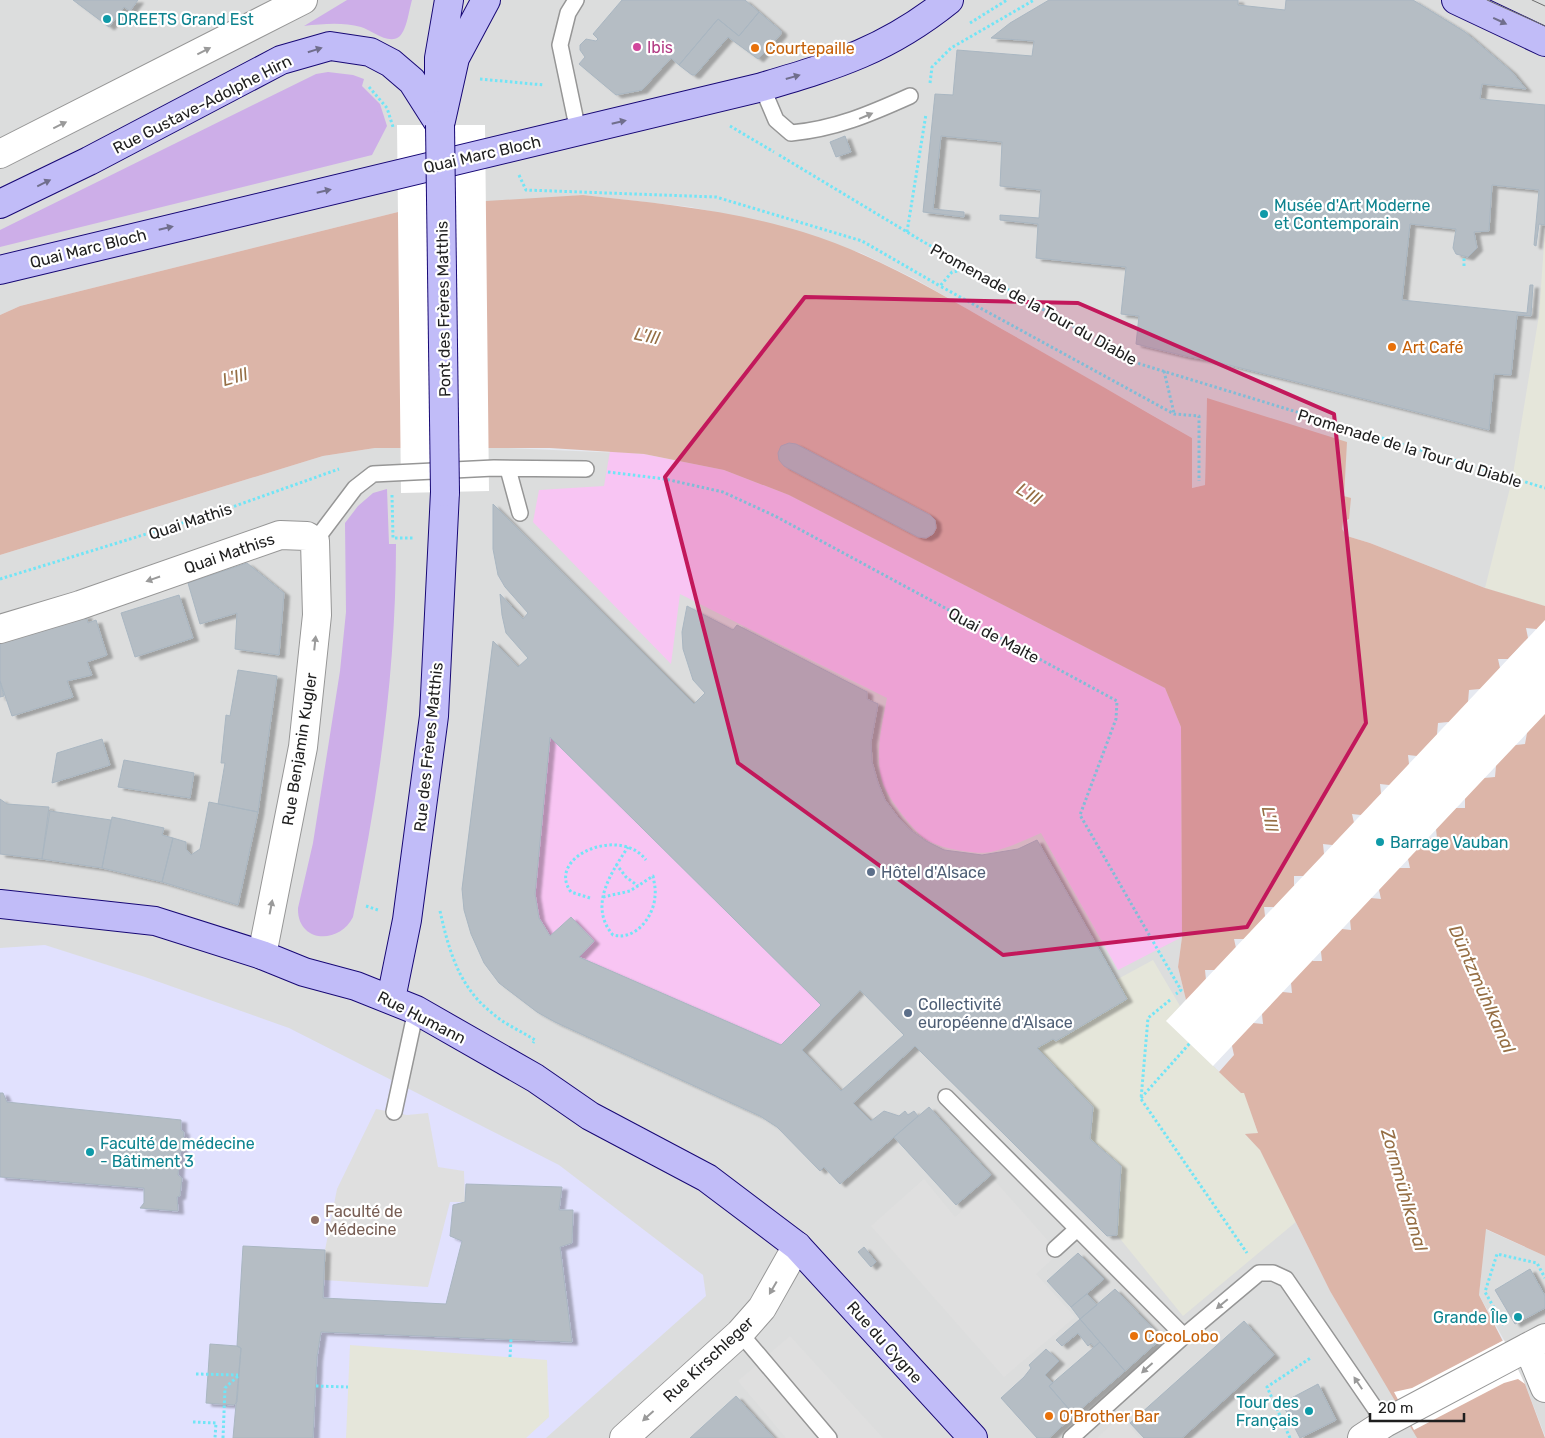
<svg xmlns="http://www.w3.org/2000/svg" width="1545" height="1438" font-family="Rubik,sans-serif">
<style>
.residential{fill:#dcdddd}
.education{fill:#e1e1fe}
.grass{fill:#cdaee8}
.park{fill:#f8c5f3}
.parking{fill:#dfdfdf}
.plaza{fill:#e5e6da}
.water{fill:#dcb5a8;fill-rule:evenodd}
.pier{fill:#fff}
.building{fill:#b5bdc4;stroke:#a9b6c1;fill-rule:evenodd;filter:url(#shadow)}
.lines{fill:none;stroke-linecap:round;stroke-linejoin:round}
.lane-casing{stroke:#969696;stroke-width:18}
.street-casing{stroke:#969696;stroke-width:30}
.secondary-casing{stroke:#170875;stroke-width:30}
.path{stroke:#71e5f6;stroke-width:3;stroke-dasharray:2.5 2.5;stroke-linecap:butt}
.lane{stroke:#fff;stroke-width:15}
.street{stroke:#fff;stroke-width:28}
.secondary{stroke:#c1bcf8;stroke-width:28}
.tram{stroke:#6d6d6d;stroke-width:1}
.secondary-bridge-casing{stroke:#170875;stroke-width:30;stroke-linecap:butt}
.secondary-bridge{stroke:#c1bcf8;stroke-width:28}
.oneway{fill:#706e8c}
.oneway2{fill:#9a9a9a}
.marked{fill:#c2185b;fill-opacity:0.2;stroke:#c2185b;stroke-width:4;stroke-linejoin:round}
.culture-dot{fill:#0f9aa8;stroke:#fff;stroke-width:2}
.hotel-dot{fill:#d1479c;stroke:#fff;stroke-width:2}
.food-dot{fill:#e8710a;stroke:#fff;stroke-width:2}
.service-dot{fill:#5c6f8a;stroke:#fff;stroke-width:2}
.education-dot{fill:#8d6e63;stroke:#fff;stroke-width:2}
.labels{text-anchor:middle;stroke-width:4.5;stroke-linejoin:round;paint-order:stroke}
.culture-label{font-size:16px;fill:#0d838f;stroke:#fff;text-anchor:start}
.hotel-label{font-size:16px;fill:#b23c85;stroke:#fff;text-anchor:start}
.food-label{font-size:16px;fill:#c56008;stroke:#fff;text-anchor:start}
.street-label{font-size:16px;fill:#1f1f1f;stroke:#fff}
.service-label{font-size:16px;fill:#4e5e75;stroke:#fff;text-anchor:start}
.education-label{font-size:16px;fill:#785e54;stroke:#fff;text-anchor:start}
.water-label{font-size:18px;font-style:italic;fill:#966f45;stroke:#fff}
</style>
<defs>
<filter id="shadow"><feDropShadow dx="5.5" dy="3" stdDeviation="1" flood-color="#0004"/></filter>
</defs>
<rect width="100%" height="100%" fill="#e6e9f0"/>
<path class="residential" d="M0,0h1545v606l-60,-18 -115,-45 -23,-7 -5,-7 1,-7 6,-3 1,-21 -6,-2 -137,-98 -2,87 -13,3v-50l-277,-159 -54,-26 -122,-36 -49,-10 -107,-12 -185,17 -378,94 -20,9z
M488,447l156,7 145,41 376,193 17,249 -4,30 8,33 -19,21 74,72 19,57 70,141 61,99 113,-50 -25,-45 6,-66 60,27v180l-20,-52 -111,46 3,8h-1417v-883l323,-99 52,-8z"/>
<path class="education" d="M45,945l100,32 144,51 270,137 144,110 3,21 -160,142h-546v-490z"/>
<path class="grass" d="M347,0h65c-3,10 -5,29 -12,36 -11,10 -28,-6 -39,-9 -19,-5 -38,-3 -57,-1z
M328,72l25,3 11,4 -2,7 18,18 7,22 -15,29 -372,92v-17l316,-156z
M387,489l2,55h7c0,126 -17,249 -43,373 -14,28 -56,26 -55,-9l15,-65 27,-172 6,-59 -1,-89 13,-17 15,-13z"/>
<path class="park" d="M610,451l34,3 80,16 65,25 376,193 16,39 1,210 -64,33 -77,-137c-16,7 -33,15 -50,19 -16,3 -53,-4 -66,-13 -13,-10 -36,-40 -42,-55 -9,-26 -1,-60 4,-86l-207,-104 -9,70 -138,-142 6,-32 65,-4z
M550,737l271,268 -40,40 -202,-88 -8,-40 -21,19 -11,-18 -4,-24z"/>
<path class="parking" d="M376,1109l31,6 21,-2 10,54 26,4 1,31h-15l-22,85 -104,-7 1,-30 12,-61z
M924,1179l31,38 40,-36 64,72 -23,21 39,43 -71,60 -133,-151z
M790,1336l93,102h-97l-48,-57z
M1121,1416l19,22h-43z"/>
<path class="plaza" d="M1545,230v376l-60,-18 27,-108 27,-165z
M1153,960l27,46 -13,15 74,72 3,-1 14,41 -13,1 15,16 37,71 -114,95 -66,-81 4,-69 -31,-27 3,-32 -56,-59 16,-9 63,-59z
M350,1345l197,15 2,57 -23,21h-180z"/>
<path class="water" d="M583,195c74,8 149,15 220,37 71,22 135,60 199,97 64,36 127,73 190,109v50l13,-3 2,-87 140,44 -3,54 7,2 -2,21 -6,3 -1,7 5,7 23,7 115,45 60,18v31l-9,-8 -10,-1 2,10 -20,21h-10l2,9 45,42v546l-59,-27 -7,66 46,89 20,54h-128l-87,-147 -70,-141 -15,-16 13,-1 -14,-40h-3l-22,-21 15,-17 -2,-9 -46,-46 -8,-33 4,-30 -1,-210 -16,-39 -376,-193 -65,-25 -80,-16 -94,-6h-175l-52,8 -323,99v-240l20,-9 378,-94 88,-11zM1480,689l47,44 -2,11 -9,1 -48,-43 1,-12zM1448,722l48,44 -1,11 -11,1 -47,-44 1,-11zM1408,755l9,1 48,43v9h-9l-47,-44zM1380,784l9,1 47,44 1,9h-9l-47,-45zM1352,814l9,1 47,44 2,9h-10l-46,-45zM1323,844l9,1 47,45 2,9 -10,-1 -47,-44zM1294,876h9l47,44 1,10 -9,-1 -48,-44zM1264,907h9l48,45 1,9h-9l-48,-45zM1234,939h10l47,44 1,10 -9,-1 -47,-44zM1205,970h10l47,44 1,10 -10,-1 -47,-43z"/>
<path class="pier" d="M397,125h88l4,366 -88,2z
M1545,620v94l-332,352 -47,-45z
M1504,1340l21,44 -7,-5 -14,4 -90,47 -20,-38 18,-4z"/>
<path class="building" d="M73,0h65l-8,11 -6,-4 -15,20z
M622,0h123l14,12 -20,24 -21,-17 -39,46 -8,-7 -29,32 -26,5 -37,-31 6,-7 -5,-7v-5l6,-6 10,2 2,-2 -5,-5z
M1049,0h189v5l47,5 1,-10h127l52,32 46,39 15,18 -44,-5 -2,15 65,6v120l-6,-1 -3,22 -2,-1 5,-55 -47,-5 -3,46 -15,1 3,16 -9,9 -12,-3 -3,-6 3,-19 -46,-5 -8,76 125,13 3,-28h3l-2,31 -14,-1 -6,60 -17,-1 -5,56 -280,-70 -24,-4 -49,-12 3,-28 -18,-2 5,-47 -90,-9 2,-34 -38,-4v-5l39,3 2,-28 -41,-4 2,-44 -61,-6 -8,73 31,3v5l-41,-5 12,-118 18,1 4,-45 75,6 2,-15 -43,-3 19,-15z
M759,12l22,19v3l-23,25 -30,-22 -33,38h-3l-13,-10 39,-46 21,17z
M845,136l6,16 -15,5 -6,-15z
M789,443l7,1 134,71 5,5 1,8 -3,6 -7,4 -8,-1 -134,-71 -5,-6 -1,-7 3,-7z
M493,504l201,200 11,-11 -12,-13 -10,-31 -1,-17 5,-26 46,24 4,-5 130,67v7l11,5 -7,38 1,20 6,21 7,17 12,16 12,13 17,12 18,9 38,5 36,-6 19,-9 90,159 -71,42 -3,-2 -16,9 56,59 -3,32 31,27 -4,69 -10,1 -192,-190 -62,57 18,18 13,-10 15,5 6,-5 3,4 6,-4 4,5 -78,68 -16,-17 -4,4 -43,-44 -17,-11 -205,-94 -18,-10 -38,-29 -15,-20 -13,-29 -7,-24 -2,-21 31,-248 25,26 10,-9 -22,-25 -4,-18 -2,-21 23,25 5,-6 -23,-26 -7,-12 -5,-26zM550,737l271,268 -40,40 -202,-88 15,-16 -23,-24 -21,19 -11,-18 -4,-24zM860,990l44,45 -63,56 -39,-41z
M247,563l37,30 -5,62 -44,-6 2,-36 -37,11 -12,-41z
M179,595l14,43 -58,19 -14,-44z
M86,615l2,8 8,-3 11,35 -20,7 5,13 -25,6 6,16 -61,19 -12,-35v-39z
M238,670l39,6 -19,136 -40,-8 7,-41h-4l5,-48 4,1z
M0,681l4,15 -4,1z
M102,739l8,26 -58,18 5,-30z
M124,760l70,13 -4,25 -72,-11z
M0,799l7,5 42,3 -7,52 -42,-5z
M209,802l49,10 -20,93 -76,-23 11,-44 13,4v7l5,6 9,-6z
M50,811l61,9 -9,48 -60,-9z
M112,817l52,11 -2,7 11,3 -11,44 -60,-14z
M0,1093h3l4,9 174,18v10l3,2 -2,19 -2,1 -2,23 4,3 -2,18 -3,1 1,14 -38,-3 4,-5v-15l-144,-11z
M929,1107l62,68 -35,30 -62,-68z
M466,1184l96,3 -3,23h14l-1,33 -12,4 12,95 -251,-10 -4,25 -4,81h-80l8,-90 -4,-2 6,-100 82,4 -2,48 123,6 16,-63 -12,-5 3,-31 12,-3z
M864,1247l12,15 -5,5 -13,-15z
M1078,1253l26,26 -33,28 -24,-26z
M1530,1269l15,27v12l-30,16 -20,-34z
M1115,1289l47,49 -37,33 -45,-52z
M1087,1294l10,11 -17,14 -9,-12z
M1080,1319l20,23 -6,5 -3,-4 -3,3 -10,-13 -16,13 -6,-6z
M1244,1321l30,34 -92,83h-38l-14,-15z
M1100,1342l25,29 -51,44 -25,-29z
M210,1344l27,2 4,2 -4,54 -3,3 -28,-2z
M1046,1349l13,12 -14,14 8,8 -4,3 25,29 -25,23h-12l-36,-40 23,-21 7,-9 -2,-3z
M1318,1384l18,36 -36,18 -18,-35z
M736,1396l38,42h-84z"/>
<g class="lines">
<defs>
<path id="lane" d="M576,0l-8,13 -8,32 18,86
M762,87l14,33 15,13c44,-4 79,-19 119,-37
M508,469l12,44
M315,541l40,-53 18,-14 121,-6 92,1
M946,1097l238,239
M394,1112l22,-102
M1055,1249l22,-20
M740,1333l89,105
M1071,1438l113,-102 75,-63h14l13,6 99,144"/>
<path id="street" d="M0,154l303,-154
M0,629l80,-24 200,-70 27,1 8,5 2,74 -14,132 -41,208
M1528,1347l17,41
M624,1438l116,-105 22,-25 35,-62
M1362,1438l23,-15 160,-85"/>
<path id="secondary" d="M1456,0l89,42
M439,79v-21l10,-58
M440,125l15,-67 31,-58
M0,204l89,-43 192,-101 49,-14 40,6 21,11 21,18 28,44
M0,270l762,-183c74,-22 125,-37 187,-87
M0,904l155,17 107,34 42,17 52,14 60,24 119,68 55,38 117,62 90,68 176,192
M391,999l16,-79 27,-204 11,-224"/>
</defs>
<use href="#lane" class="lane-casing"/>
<use href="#street" class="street-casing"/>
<use href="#secondary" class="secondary-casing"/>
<path class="path" d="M970,23l37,-23
M480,79l64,6
M930,83l2,-16 19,-19 83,-48
M369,87l18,21 6,19
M730,126l44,26
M779,155l143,86 218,123 405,124
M519,175l7,15 190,7 146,44 78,45
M907,232l19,-118
M1464,266v-9
M972,269l-20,3 -12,14 234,128 25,2v65
M1164,371l10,42
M608,472l57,7 58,13 52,24 342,185 -1,18 -36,96 101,175 -5,4
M392,495l1,43h21
M0,579l221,-68 118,-42
M616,864l10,13 12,9
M603,897l27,-6 23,-15c1,6 3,13 2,20 -1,20 -19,45 -42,39 -25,-29 -2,-62 15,-88
M590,898l-19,-6c-26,-35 49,-67 75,-32
M366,906l12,4
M440,911c9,40 19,76 52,102 12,11 29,18 43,27l-2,3
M1170,1000l-22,18 -7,81 106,154
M1141,1098l49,-55
M1504,1325l-19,-33 12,-38 40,9 8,15
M510,1357l1,-18
M196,1374l42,1
M316,1386l32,1
M193,1422l23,1 -1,15
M223,1438l2,-50 14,-13
M1290,1438l-23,-51 45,-30"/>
<use href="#lane" class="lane"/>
<use href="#street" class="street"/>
<use href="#secondary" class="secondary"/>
<path class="tram" d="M1487,0l58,26
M1532,0l13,6"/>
<defs>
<path id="secondary-bridge" d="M440,125l5,367"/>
</defs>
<use href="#secondary-bridge" class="secondary-bridge-casing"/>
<use href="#secondary-bridge" class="secondary-bridge"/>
</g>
<defs><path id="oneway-solid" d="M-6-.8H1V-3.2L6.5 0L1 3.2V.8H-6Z" transform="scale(1.25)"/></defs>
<g class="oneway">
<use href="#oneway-solid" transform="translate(1500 21) rotate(25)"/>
<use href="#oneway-solid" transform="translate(315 50) rotate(-17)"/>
<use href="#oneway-solid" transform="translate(793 77) rotate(-16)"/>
<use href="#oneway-solid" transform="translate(619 122) rotate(-13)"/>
<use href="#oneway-solid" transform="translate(44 183) rotate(-26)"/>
<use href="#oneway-solid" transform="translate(324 191) rotate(-13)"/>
<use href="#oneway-solid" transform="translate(166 228) rotate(-13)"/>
</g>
<g class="oneway2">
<use href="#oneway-solid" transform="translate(204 51) rotate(-27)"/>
<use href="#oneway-solid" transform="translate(866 116) rotate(-23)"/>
<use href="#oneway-solid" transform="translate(60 125) rotate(-26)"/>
<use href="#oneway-solid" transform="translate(153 579) rotate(161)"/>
<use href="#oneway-solid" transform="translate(315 643) rotate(-84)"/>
<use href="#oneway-solid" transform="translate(271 907) rotate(-79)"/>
<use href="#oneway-solid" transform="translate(773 1288) rotate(120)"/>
<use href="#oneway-solid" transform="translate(1222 1304) rotate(140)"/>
<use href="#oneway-solid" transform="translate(1147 1368) rotate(138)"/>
<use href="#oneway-solid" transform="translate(1358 1383) rotate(-124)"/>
<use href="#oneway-solid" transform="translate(648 1416) rotate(138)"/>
</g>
<path class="marked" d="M805,297l273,6 256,111 32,309 -119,204 -244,28 -265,-192 -73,-286z"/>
<g class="culture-dot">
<circle cx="107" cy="19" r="5"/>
<circle cx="1264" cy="214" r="5"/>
<circle cx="1380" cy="842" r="5"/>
<circle cx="90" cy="1152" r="5"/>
<circle cx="1518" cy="1317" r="5"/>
<circle cx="1309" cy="1411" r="5"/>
</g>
<circle class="hotel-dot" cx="637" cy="47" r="5"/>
<g class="food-dot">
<circle cx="755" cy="48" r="5"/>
<circle cx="1392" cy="347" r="5"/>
<circle cx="1134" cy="1336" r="5"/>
<circle cx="1049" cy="1416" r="5"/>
</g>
<g class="service-dot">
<circle cx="871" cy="872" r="5"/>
<circle cx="908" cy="1013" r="5"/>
</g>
<circle class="education-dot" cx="315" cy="1220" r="5"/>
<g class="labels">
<g class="culture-label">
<text x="117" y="25">DREETS Grand Est</text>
<text x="1274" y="211">Musée d'Art Moderne<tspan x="1274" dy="18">et Contemporain</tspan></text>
<text x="1390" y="848">Barrage Vauban</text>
<text x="100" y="1149">Faculté de médecine<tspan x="100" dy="18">- Bâtiment 3</tspan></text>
<text x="1508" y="1323" text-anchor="end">Grande Île</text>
<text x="1299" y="1408" text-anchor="end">Tour des<tspan x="1299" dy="18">Français</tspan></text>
</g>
<g class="hotel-label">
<text x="647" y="53">Ibis</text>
</g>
<g class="food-label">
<text x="765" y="54">Courtepaille</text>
<text x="1402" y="353">Art Café</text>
<text x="1144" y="1342">CocoLobo</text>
<text x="1059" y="1422">O'Brother Bar</text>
</g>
<g class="street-label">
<text transform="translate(202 104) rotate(-27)" y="6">Rue Gustave-Adolphe Hirn</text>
<text transform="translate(482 154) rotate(-13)" y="6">Quai Marc Bloch</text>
<text transform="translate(88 248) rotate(-14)" y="6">Quai Marc Bloch</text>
<text transform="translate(1034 304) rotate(29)" y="6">Promenade de la Tour du Diable</text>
<text transform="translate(443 309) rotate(-91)" y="6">Pont des Frères Matthis</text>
<text transform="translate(1410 448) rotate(17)" y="6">Promenade de la Tour du Diable</text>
<text transform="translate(190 521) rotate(-18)" y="6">Quai Mathis</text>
<text transform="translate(229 553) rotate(-19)" y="6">Quai Mathiss</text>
<text transform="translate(994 635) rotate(28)" y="6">Quai de Malte</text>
<text transform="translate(428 747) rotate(-84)" y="6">Rue des Frères Matthis</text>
<text transform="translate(299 749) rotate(-81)" y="6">Rue Benjamin Kugler</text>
<text transform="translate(422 1017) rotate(27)" y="6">Rue Humann</text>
<text transform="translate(885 1342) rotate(48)" y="6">Rue du Cygne</text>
<text transform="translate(708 1359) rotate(-43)" y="6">Rue Kirschleger</text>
</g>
<g class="service-label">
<text x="881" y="878">Hôtel d'Alsace</text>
<text x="918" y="1010">Collectivité<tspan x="918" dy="18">européenne d'Alsace</tspan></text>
</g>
<g class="education-label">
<text x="325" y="1217">Faculté de<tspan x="325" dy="18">Médecine</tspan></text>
</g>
<g class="water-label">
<text transform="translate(647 336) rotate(12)" y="6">L'Ill</text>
<text transform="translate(235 377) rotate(-16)" y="6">L'Ill</text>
<text transform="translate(1029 494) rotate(32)" y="6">L'Ill</text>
<text transform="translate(1270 819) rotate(80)" y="6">L'Ill</text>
<text transform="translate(1482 989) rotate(66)" y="6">Düntzmühlkanal</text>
<text transform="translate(1404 1190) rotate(74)" y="6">Zornmühlkanal</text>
</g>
</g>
<path d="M1370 1413v8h94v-8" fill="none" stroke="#1f1f1f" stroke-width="2.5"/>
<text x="1378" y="1413" font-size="15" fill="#1f1f1f" stroke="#ffffff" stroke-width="4" paint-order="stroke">20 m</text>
</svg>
